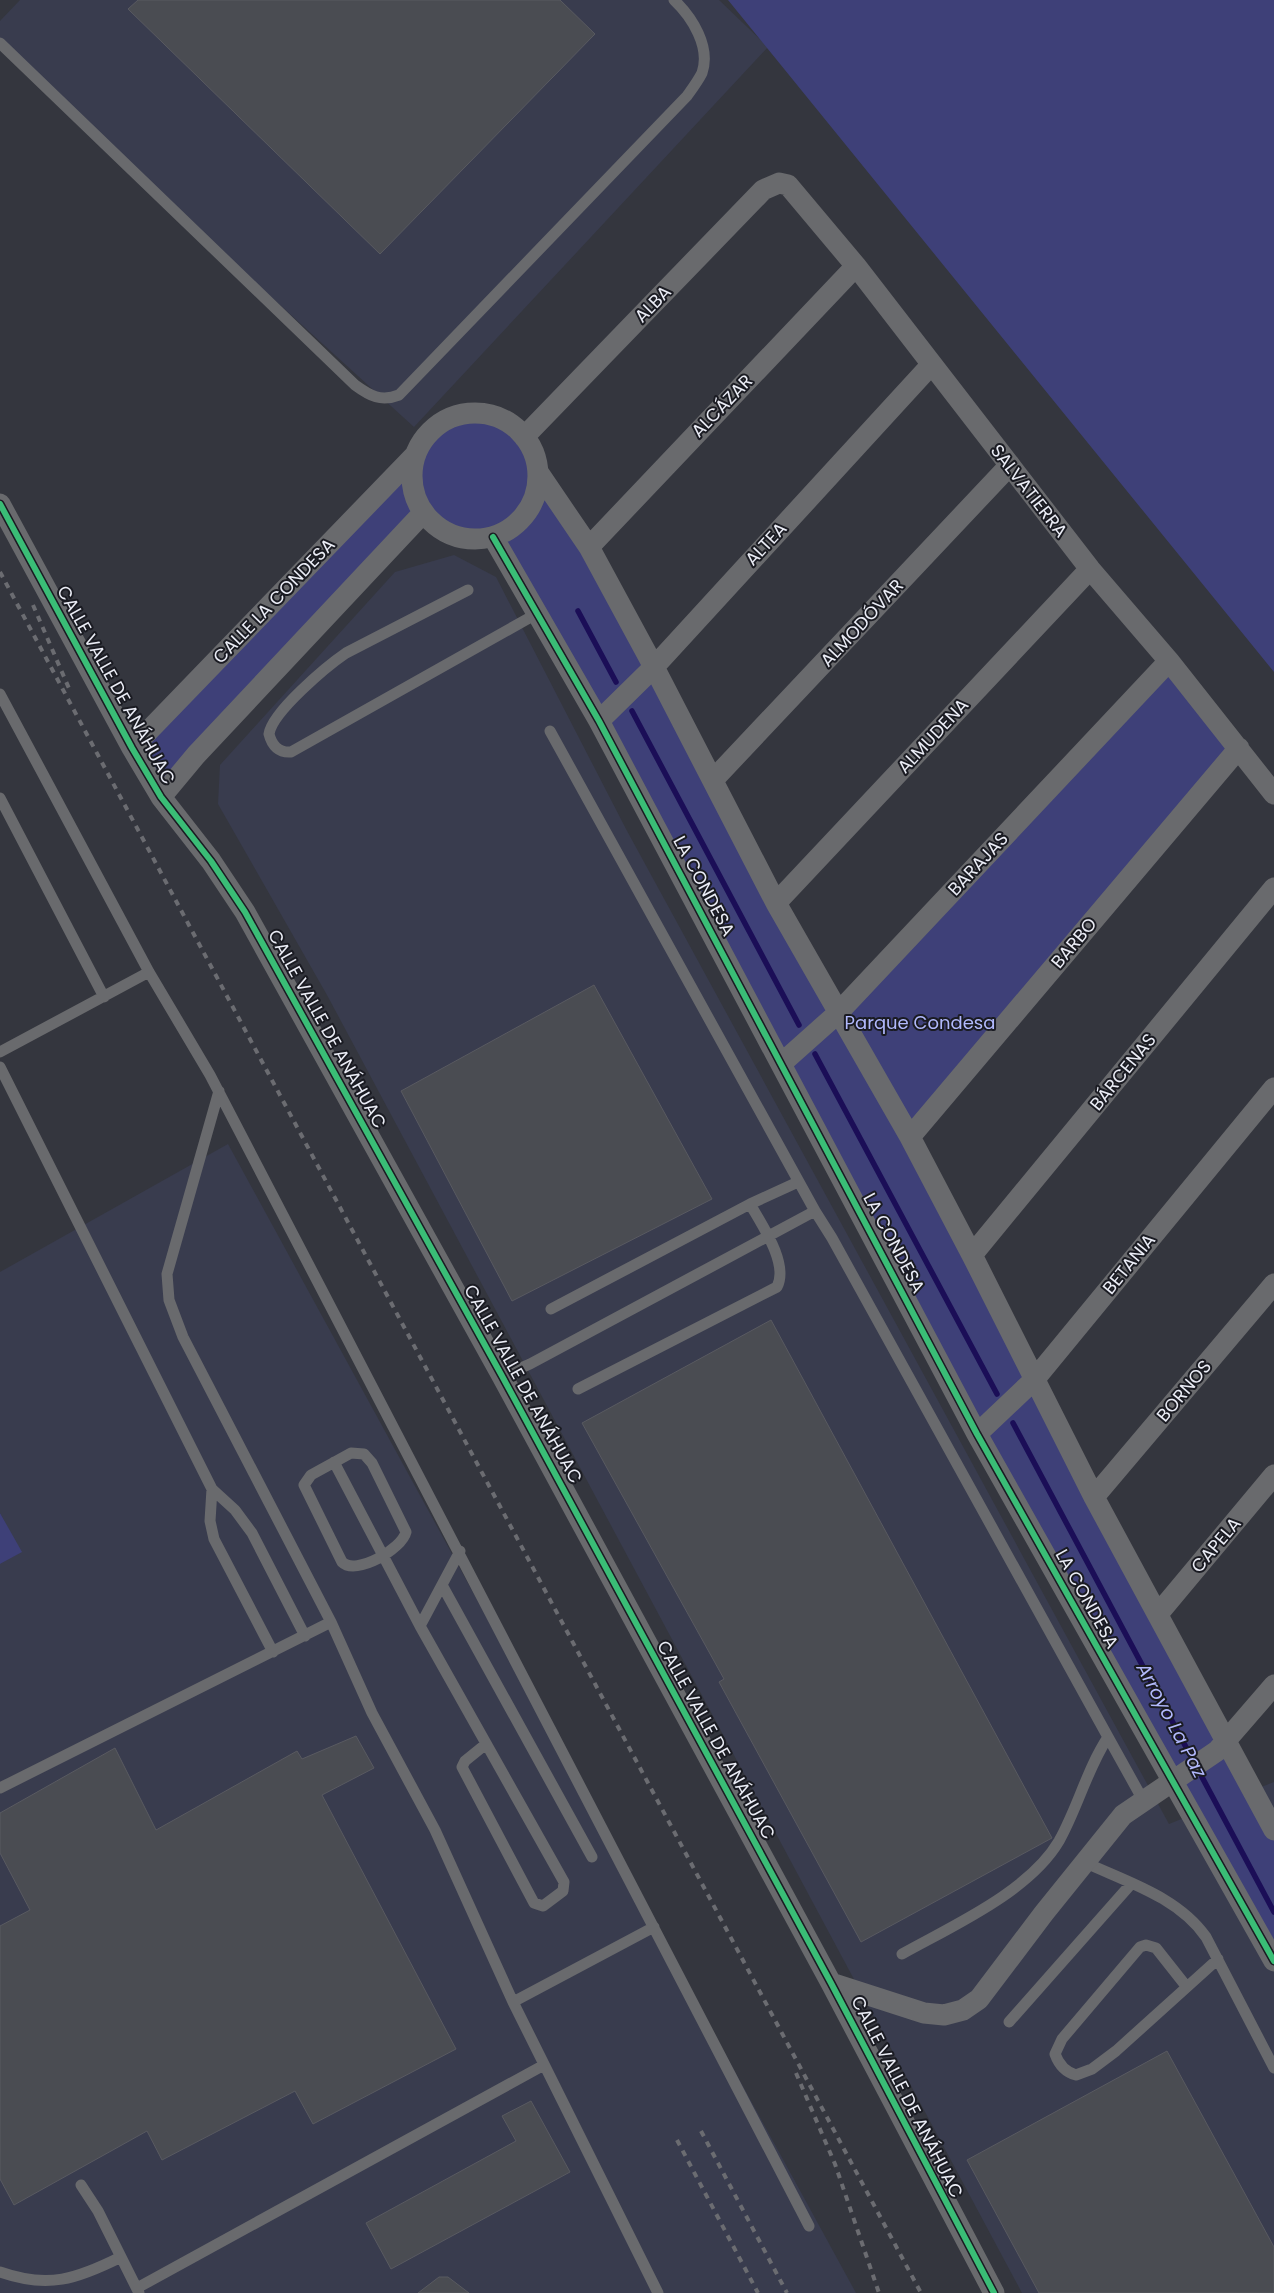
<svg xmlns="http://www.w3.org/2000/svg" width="1274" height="2293" font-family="Poppins,sans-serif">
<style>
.built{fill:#393c4e}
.green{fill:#3e4078}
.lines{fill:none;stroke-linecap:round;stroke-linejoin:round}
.stream{stroke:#1b0e57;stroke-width:5.5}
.building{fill:#4a4c52;stroke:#595a61}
.service{stroke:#696a6d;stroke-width:11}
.minor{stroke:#696a6d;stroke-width:21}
.rail{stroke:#6b6c71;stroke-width:4;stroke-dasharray:6 6;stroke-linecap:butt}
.cycleway-casing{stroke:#1a1b22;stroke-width:9}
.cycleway{stroke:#3abd76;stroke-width:6}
.labels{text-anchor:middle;stroke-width:4;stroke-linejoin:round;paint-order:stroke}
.street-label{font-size:18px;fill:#ebedf6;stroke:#1a1b22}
.park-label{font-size:18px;fill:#b1b9fc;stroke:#1a1b22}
.water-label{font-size:19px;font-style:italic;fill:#b2b9fc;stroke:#1a1b22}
</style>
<rect width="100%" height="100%" fill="#34363e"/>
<path class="built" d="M20,0h699l49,47 -354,380 -414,-377v-29z
M454,555l42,22 130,252 543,995 105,-42v511h-252l-695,-1298 -109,-191 2,-39 175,-193z
M228,1144l628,1149h-856v-729l21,-12 -21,-39v-241z"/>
<path class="green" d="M728,0h546v672z
M474,413c39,6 55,22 64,60l300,540 331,-352 70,87 -329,389 364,693v131l-781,-1424c-35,3 -44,0 -70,-24l-262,284 -29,-49 284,-294c15,-27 28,-36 58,-41z
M0,1513l22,39 -22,12z"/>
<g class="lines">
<path class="stream" d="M578,611l38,71
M632,711l167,314
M815,1054l182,340
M1013,1423l261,489"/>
</g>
<path class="building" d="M138,0h422l35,34 -215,220 -252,-245z
M594,985l118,214 -200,102 -111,-210z
M771,1320l281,518 -191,104 -142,-260 5,-3 -142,-256z
M356,1736l18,32 -52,27 134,254 -143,75 -18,-33 -133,69 -15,-29 -133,74 -14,-26v-253l30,-16 -30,-57v-40l115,-65 41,82 141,-79 5,8z
M1167,2051l107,196v46h-235l-72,-133z
M531,2101l39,71 -179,97 -25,-46 150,-82 -14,-25z
M439,2277h9l21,16h-51z"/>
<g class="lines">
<path class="service" d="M0,43l355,342c15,11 26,17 44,10l288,-299c5,-7 11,-15 15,-23 9,-26 -10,-56 -28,-73
M468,590l-122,63c-19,13 -74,59 -77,81 3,12 10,19 22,18l247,-139
M0,694l149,278 61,103 599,1151
M550,731l265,480
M0,798l104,199
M0,1052l149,-80
M0,1067l212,422 23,21 17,23 53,103
M219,1091l-52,183 2,26 14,37 148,285 41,91 63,117 78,172 145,291
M551,1309l199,-105 48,-22
M502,1376l28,-12 285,-153 17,27 276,499c-21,32 -30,70 -49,104 -30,51 -107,85 -157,113
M578,1389l199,-102c12,-23 -15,-62 -27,-83
M351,1453l13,1 8,9 34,69c-4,17 -50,44 -64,30l-38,-77 7,-10z
M334,1462l86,164
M212,1489l-2,32 4,18 59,113
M460,1551l-40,75 144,256 -1,9 -20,15 -9,-3 -72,-136 3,-6 21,-17
M442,1585l150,272
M1108,1737l35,63
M0,1788l331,-166
M1084,1862c43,20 94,35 122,75l68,131
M1186,1986l-30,-38 -10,-3 -6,2 -78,92 -7,15c4,11 10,18 21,21l16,-6 24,-18 102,-92
M513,2002l141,-75
M1009,2022l122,-138
M81,2185l17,26 41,82
M0,2272c48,17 77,7 121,-15
M137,2288l407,-223"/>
<path class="minor" d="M412 476a63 63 0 1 1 126 0a63 63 0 1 1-126 0Z
M524,437l239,-247 16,-7 9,2 68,81 234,303 79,92 105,133
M538,472l51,75 65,120 122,236 134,234 62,118 122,242 180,333
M0,504l132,244 29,49 50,64 34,51 257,464 329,607 163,310
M493,537l106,184 378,713 297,527
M589,547l267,-281
M599,721l55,-54 277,-302
M132,748l284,-294
M713,780l297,-315
M161,797l35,-42 227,-242
M776,903l314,-334
M782,1063l55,-49 332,-353
M910,1137l329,-389
M972,1255l302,-367
M977,1434l57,-54 240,-292
M1094,1497l180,-213
M1158,1614l116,-139
M831,1983l93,30 20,2 19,-5 16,-11 65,-86 79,-98 94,-64 57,-66"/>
<path class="rail" d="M0,572l921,1721
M33,605l38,88
M796,2073l39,91 44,129
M701,2131l86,162
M677,2140l81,153"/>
<defs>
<path id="cycleway" d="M0,504l132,244 29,49 50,64 34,51 257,464 329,607 163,310
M493,537l106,184 378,713 297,527"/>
</defs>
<use href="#cycleway" class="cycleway-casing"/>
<use href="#cycleway" class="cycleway"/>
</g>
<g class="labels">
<g class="street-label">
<text transform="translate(653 304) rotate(-46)" y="6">ALBA</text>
<text transform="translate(722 406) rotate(-46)" y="6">ALCÁZAR</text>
<text transform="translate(1029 491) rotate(52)" y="6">SALVATIERRA</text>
<text transform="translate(766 544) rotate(-47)" y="6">ALTEA</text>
<text transform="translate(274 601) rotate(-46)" y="6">CALLE LA CONDESA</text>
<text transform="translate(862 623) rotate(-47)" y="6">ALMODÓVAR</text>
<text transform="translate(116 685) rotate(61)" y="6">CALLE VALLE DE ANÁHUAC</text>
<text transform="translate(933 736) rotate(-47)" y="6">ALMUDENA</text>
<text transform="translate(978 864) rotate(-47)" y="6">BARAJAS</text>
<text transform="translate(704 886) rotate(62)" y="6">LA CONDESA</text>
<text transform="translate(1074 943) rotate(-50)" y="6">BARBO</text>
<text transform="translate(327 1029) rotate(61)" y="6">CALLE VALLE DE ANÁHUAC</text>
<text transform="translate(1123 1072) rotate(-51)" y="6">BÁRCENAS</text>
<text transform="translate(894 1243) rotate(62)" y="6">LA CONDESA</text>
<text transform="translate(1129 1264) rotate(-51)" y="6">BETANIA</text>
<text transform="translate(523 1384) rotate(61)" y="6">CALLE VALLE DE ANÁHUAC</text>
<text transform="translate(1184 1391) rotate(-50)" y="6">BORNOS</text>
<text transform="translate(1216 1545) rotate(-50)" y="6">CAPELA</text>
<text transform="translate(1087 1599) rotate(61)" y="6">LA CONDESA</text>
<text transform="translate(716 1740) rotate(61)" y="6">CALLE VALLE DE ANÁHUAC</text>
<text transform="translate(907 2097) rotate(63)" y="6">CALLE VALLE DE ANÁHUAC</text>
</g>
<g class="park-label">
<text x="920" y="1029">Parque Condesa</text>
</g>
<g class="water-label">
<text transform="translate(1172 1720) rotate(62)" y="7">Arroyo La Paz</text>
</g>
</g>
</svg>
